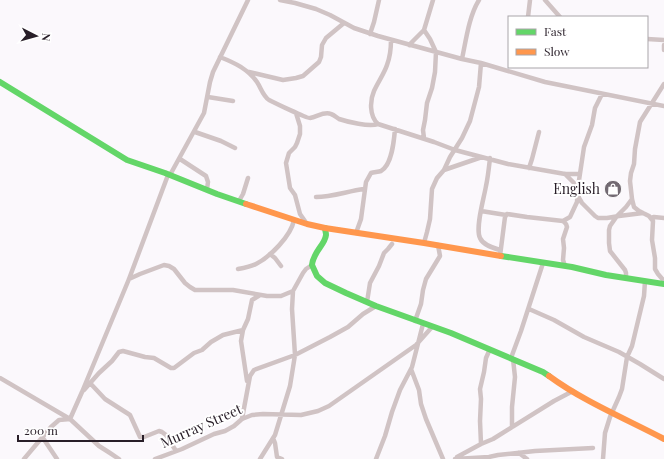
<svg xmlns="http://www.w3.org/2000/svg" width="664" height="459" font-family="'Playfair Display',serif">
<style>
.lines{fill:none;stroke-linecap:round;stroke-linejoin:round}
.street{stroke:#d0c3c4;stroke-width:4.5}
.fast{stroke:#63d668;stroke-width:6}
.slow{stroke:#ff974d;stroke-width:6}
.labels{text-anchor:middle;stroke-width:4;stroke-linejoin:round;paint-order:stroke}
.poi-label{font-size:14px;fill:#281e28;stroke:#fff;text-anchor:end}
.street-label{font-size:14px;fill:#281e28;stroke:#fff}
</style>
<rect width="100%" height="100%" fill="#fbf8fc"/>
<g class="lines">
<path class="street" d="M280,0l15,3 21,6 14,6 24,13 24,8 84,23 19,4 64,19 119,24
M545,0l15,17
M528,17l2,-17
M424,30l6,9 6,13 -1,20 -3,16 -5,15 -2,17 -2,10 1,8
M370,34l4,-12 5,-22
M647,39l17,1
M391,40c0,8 -1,17 -4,25 -3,9 -9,17 -13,26 -4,9 -5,25 4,33l56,18 21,8 53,14 57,10h15
M409,45l15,-15 9,-30
M664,45v5
M220,57c15,6 28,12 37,25 4,6 6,14 12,18 4,2 39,19 41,18 7,-1 14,-7 21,-4 3,1 5,3 8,5 9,3 30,8 39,5
M462,59c4,-19 7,-43 17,-59
M249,72l34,8 13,-2 7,-2 16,-14 2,-5 1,-12 4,-7 18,-15
M664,84l-24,38 -5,27 -1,15 -3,9 -1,8 2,18 2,8 5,4 10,5 4,5 -1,19 3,18v11l3,5 6,7
M208,97l25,4
M296,113l4,13v8l-3,9 -2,4 -6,6 -3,10 4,25 5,7 5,19 7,10
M195,132l26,9 14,7
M490,158c-1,9 -2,19 -4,28 -2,12 -11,42 -6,52 3,7 13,10 20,12
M180,159l26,17 2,6 -1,7
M529,168l3,-9 7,-27
M444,170l38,-13
M565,174l9,9 3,9 1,1 1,5 3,5 13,13 3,2h9l12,-2 24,-3
M170,175l34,-62 6,-31 3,-10 35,-72
M316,197c16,0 32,-6 48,-8
M239,201l4,-7 5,-16
M481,211l25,4
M651,218l3,-1 10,1
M563,221l3,3 1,3 -4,12 1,9 -1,12 2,6
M356,233l5,-14 5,-37 5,-9c3,-1 7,-1 10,-2 11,-6 13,-30 14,-42
M424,243l3,-11 3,-13 2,-30 5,-11 7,-8 6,-13 12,-19 8,-17 9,-34 2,-24
M270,254l5,4 6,8
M500,256l5,-39 2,-3 20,3 36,4 7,-4 7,-15 1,-15 6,-40 8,-22 3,-17 7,-14
M238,269c6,-1 12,-2 18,-5 14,-7 35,-28 38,-44
M626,277v-4l-1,-3 -15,-19 -1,-8v-13l1,-4 7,-10 9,-9 6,-8
M129,279l11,-5 24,-9 5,1 5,3 11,14 5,4 5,3h38l34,6h14l12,-5
M367,302l3,-19 9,-17 5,-13 4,-4 4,-5
M529,309l25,11 30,17 35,15 21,12 24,15
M415,321l6,-17 2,-14 3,-11 14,-23 -2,-11
M511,358l10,-27 22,-68
M411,369l8,21 2,14 5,15 17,40
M0,378l70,41 29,27 11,7 9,6
M247,381l-6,-40 2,-11 5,-11 4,-19 8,-5
M90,383l15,16 25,16 10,22h4l15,-6 3,1 4,3 10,16
M84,390l15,-17 13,-12 7,-9 4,-1 22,6 9,1 17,10h3l20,-15 8,-3 9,-8 12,-7 20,-5
M70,419l12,-27 47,-113 39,-104
M242,419l8,-43 4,-6 41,-15 35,-18 18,-10 15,-13 13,-8
M512,427v-20l3,-30 -2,-18
M43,438l14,21
M273,438l2,5 2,14 5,2
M481,444l-1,-23 1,-22 -1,-10 4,-17 2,-14 4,-9
M519,453l8,6
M457,457l24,-13 12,-5 61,-38 19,-10
M24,459l27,-32 8,-7 11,-1
M155,459l27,-10 32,-15 11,-3 9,-5 8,-7 10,-4 11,-1 38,1 17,-4 11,-5 87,-61 16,-18
M260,459l15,-24 15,-49 5,-31 -3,-46 1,-18 10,-18 3,-4 6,-4
M376,459l9,-23 7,-24 8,-22 12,-23 11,-43
M455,459l34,-2 9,-2 37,-4 58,-3
M603,459l2,-26 5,-16 9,-20 3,-8 5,-32 5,-11 12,-50 1,-15"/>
<path class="fast" d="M0,82l127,78 38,13 52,21 29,10
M325,228c0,2 1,4 1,7 -1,10 -13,17 -14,30l5,11 8,7 21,10 30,13 75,27 92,39 6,4
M501,256l71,11 34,8 58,9"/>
<path class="slow" d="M246,204l61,20 18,4 99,15 77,13
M549,376c34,25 77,43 115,63"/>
</g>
<defs>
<symbol id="shop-disc" viewBox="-11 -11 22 22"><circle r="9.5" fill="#726a72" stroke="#fff"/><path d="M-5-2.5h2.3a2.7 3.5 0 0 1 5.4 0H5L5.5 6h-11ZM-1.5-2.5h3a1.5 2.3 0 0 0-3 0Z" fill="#fff"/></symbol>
</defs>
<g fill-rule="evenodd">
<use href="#shop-disc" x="603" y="179" width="20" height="20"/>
</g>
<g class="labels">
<g class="poi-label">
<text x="600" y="194">English</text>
</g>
<g class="street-label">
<text transform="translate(201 426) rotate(-24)" y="5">Murray Street</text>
</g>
</g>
<rect x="508" y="16" width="140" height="52" fill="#ffffff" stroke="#a9a5a9"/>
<rect x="516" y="29" width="20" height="6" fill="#63d668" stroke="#a9a5a9"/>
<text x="544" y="36" font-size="12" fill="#281e28">Fast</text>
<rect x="516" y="49" width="20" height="6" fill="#ff974d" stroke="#a9a5a9"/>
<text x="544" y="56" font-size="12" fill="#281e28">Slow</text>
<g transform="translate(36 36) rotate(96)" stroke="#ffffff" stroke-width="3" paint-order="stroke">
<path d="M0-3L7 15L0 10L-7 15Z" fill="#281e28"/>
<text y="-6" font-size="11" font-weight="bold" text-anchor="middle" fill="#281e28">N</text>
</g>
<path d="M18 435v6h125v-6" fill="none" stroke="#281e28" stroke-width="2"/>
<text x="24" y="435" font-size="12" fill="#281e28" stroke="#ffffff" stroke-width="3" paint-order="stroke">200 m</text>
</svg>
